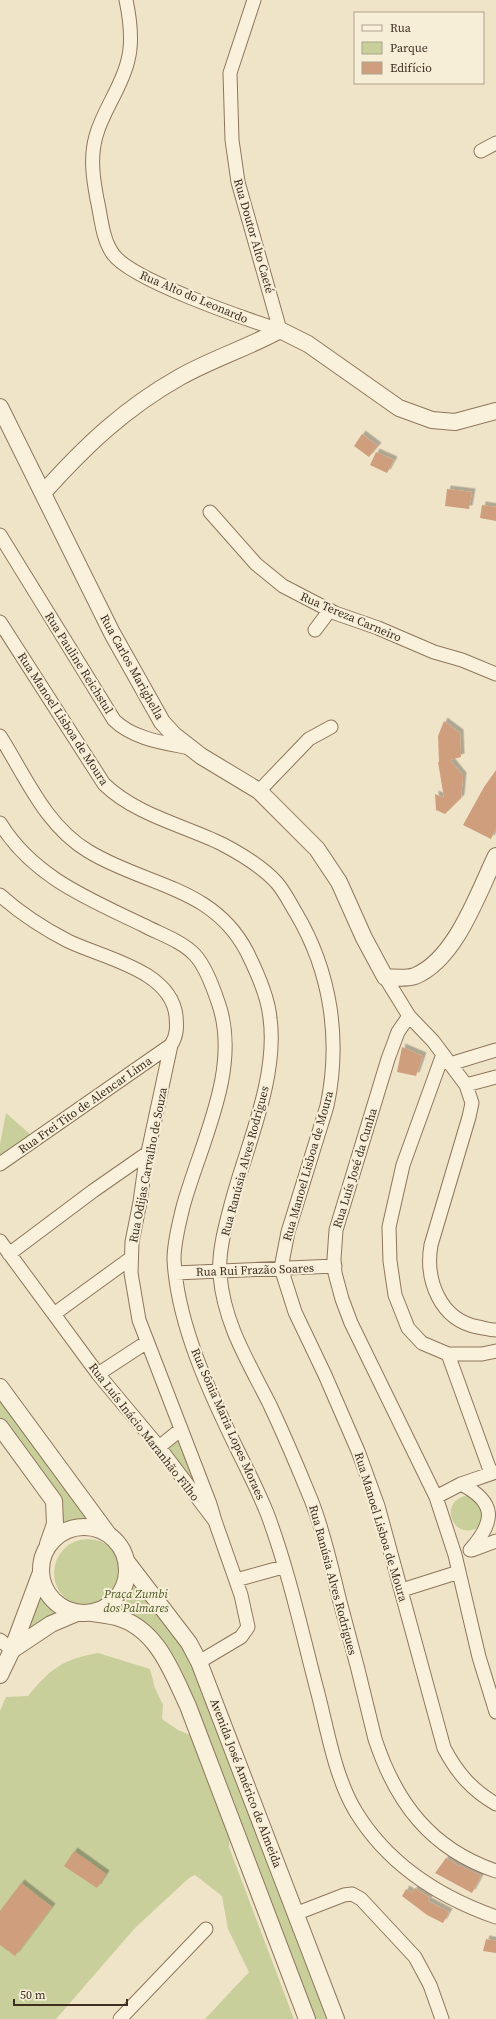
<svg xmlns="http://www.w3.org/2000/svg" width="496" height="2019" font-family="'Source Serif 4',serif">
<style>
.green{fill:#c9cf9b}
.building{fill:#cf9f7d;filter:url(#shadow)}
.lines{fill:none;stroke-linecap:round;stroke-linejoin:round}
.minor-casing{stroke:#8d765c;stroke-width:15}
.tertiary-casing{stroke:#8d765c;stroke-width:18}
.minor{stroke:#faf1dc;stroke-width:13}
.tertiary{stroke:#faf1dc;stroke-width:16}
.labels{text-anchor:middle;stroke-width:4;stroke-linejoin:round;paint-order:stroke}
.street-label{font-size:12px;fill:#3d2e20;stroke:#f7eed8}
.park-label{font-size:12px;font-style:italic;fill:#4d5a26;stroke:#f7eed8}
</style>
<defs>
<filter id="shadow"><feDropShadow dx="3.5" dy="-3.5" stdDeviation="0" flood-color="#0004"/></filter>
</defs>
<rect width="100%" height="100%" fill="#f0e4c8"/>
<path class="green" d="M6,1113l25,22 -31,22v-13z
M0,1394l96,129h-16l-23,7 5,-11 -62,-98z
M180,1441l28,64 -46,-57z
M469,1495l15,8 -2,22c-28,21 -47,-25 -13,-30z
M54 1573a34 34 0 1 1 68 0a34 34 0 1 1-68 0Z
M131,1573l57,77 146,369h-20l-167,-394 -15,-11 -20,-5c12,-8 17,-23 19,-36z
M39,1585c5,12 12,18 22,26l-41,27z
M98,1653l52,16 5,19 8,17 -1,14 16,11 12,5 41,88 -2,24 65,172h-89l44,-47 -21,-43 -6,-33 -27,-21 -6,3 -54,50 -79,91h-56v-308l6,-14 22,-1c22,-27 35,-37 70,-43z"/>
<path class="building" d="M362,434l16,12 -9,11 -15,-11z
M376,452l18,8 -7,13 -17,-8z
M447,489l25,3 -3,17 -24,-3z
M482,505l14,2v14l-16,-3z
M444,721l16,12 1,24 -11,3 13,16 -2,22 -16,16 -9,-4 -1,-16 9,4 -6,-36h1l-1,-26z
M496,770v58l-5,11 -28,-14 21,-38z
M402,1047l21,9 -7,20 -19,-4z
M74,1851l32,23 -9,14 -33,-22z
M446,1858l14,9 1,-1 20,10 -9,17 -37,-20z
M21,1883l31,24 -37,49 -15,-11v-34z
M415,1888l15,10 -2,3 21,11 -6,11 -16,-8 -25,-19 4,-7 6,4z
M486,1939l10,2v12l-13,-2z"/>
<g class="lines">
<defs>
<path id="minor" d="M126,0c4,19 7,41 2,60 -6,27 -25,50 -32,76 -6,21 -3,42 1,63 4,17 5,40 16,55 18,26 133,65 167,76
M254,0l-24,73 2,67 6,42 42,148
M481,151l15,-8
M210,512l46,52 27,22 52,27 43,15 56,24 28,8 34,14
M0,535l114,185c19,19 51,23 76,28
M0,622l104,162c32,31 79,41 118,60 19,10 41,23 55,39 7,8 13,20 19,30 35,59 45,127 31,193l-39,126 -7,36 14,44 30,63 33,76 20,55 66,242c13,25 28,42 52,56
M315,630l15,-20
M0,736c26,41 45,89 88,115 57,35 125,35 159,101 10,20 21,44 23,66 8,59 -23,127 -38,183 -6,23 -14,50 -12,74 4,49 29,88 50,130 15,32 29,65 42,97 12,31 19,63 27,96 13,47 25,94 36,141 21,64 56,110 121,132
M259,791l50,-52 22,-12
M0,823c33,54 89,76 143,102 17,9 39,16 52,30 11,12 18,32 23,47 24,66 -18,142 -35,205 -4,17 -9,35 -9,52 3,65 37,137 65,194 10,20 20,40 28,60 21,56 34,115 49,173 11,40 18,90 40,126 32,52 83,85 140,105
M0,895c21,19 43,33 68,46 35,17 103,29 108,75 1,11 1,20 -5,29l-26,121 -5,36 -8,40 -1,31 8,47 71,184 5,17
M385,977l24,39 24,25 33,44 6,18 -3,14 -38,128c-6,35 9,75 47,82 6,1 12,3 18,3
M409,1016l-11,16 -10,27 -52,171 -2,29 1,14 7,26 9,24 85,174 19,58 24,102 17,55
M443,1054l-40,111 -14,62 1,34 5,34 13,33 14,15 26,11h34l14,-3
M450,1064l46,-14
M466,1085l30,-8
M0,1164l171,-119
M0,1241l98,133 61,73 56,74 26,74 7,32 -7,10 -42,25
M9,1254l84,-63 56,-39
M175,1273l160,-7
M54,1314l77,-56
M448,1354l43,119
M98,1374l49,-32
M159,1447l21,-17
M461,1484c35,18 35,37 9,66
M436,1497l25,-13 35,-12
M472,1550l24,-9
M236,1580l47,-13
M402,1590l57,-18
M0,1640l12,10
M295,1914l49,-19 8,-1 9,5 54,58 15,28 12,34
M120,2019l86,-90"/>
<path id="tertiary" d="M0,407l112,226 50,89 12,13 27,21 58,35 58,58 22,33 25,56 21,39c10,1 21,2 30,-1 41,-17 63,-83 81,-120
M43,493c42,-47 82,-85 137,-116 32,-18 67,-29 100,-47l28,14 91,64 33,12 23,2 41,-11
M0,1387l108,147
M0,1427l54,74 1,23 -7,20
M41 1570a43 43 0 1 1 86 0a43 43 0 1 1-86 0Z
M127,1562l62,81 10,19 137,357
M92,1613c8,1 16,2 24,4 41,11 56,55 72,89l119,313
M12,1650l39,-26 26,-11
M0,1675l12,-25 28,-75"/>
</defs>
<use href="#minor" class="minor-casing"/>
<use href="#tertiary" class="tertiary-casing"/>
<use href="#minor" class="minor"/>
<use href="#tertiary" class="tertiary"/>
</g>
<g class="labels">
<g class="street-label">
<text transform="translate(254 236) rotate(74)" y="4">Rua Doutor Alto Caeté</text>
<text transform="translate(194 297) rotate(23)" y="4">Rua Alto do Leonardo</text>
<text transform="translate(351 617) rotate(23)" y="4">Rua Tereza Carneiro</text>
<text transform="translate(79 663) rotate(58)" y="4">Rua Pauline Reichstul</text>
<text transform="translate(132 667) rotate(61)" y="4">Rua Carlos Marighella</text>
<text transform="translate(63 719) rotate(57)" y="4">Rua Manoel Lisboa de Moura</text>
<text transform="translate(85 1105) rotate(-35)" y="4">Rua Frei Tito de Alencar Lima</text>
<text transform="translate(245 1161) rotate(-75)" y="4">Rua Ranúsia Alves Rodrigues</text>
<text transform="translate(148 1165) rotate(-79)" y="4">Rua Odijas Carvalho de Souza</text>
<text transform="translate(308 1166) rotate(-74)" y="4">Rua Manoel Lisboa de Moura</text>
<text transform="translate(355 1168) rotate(-73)" y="4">Rua Luís José da Cunha</text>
<text transform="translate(255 1270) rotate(-2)" y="4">Rua Rui Frazão Soares</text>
<text transform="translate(228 1424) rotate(66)" y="4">Rua Sônia Maria Lopes Moraes</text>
<text transform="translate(144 1432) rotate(52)" y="4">Rua Luís Inácio Maranhão Filho</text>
<text transform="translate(381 1527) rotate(73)" y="4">Rua Manoel Lisboa de Moura</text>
<text transform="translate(333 1580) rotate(75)" y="4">Rua Ranúsia Alves Rodrigues</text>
<text transform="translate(246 1783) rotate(69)" y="4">Avenida José Américo de Almeida</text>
</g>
<g class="park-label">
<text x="136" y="1598">Praça Zumbi<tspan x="136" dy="14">dos Palmares</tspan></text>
</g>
</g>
<rect x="354" y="12" width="130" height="72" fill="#f7eed8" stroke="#ada18e"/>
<rect x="362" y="25" width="20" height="6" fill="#faf1dc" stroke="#ada18e"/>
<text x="390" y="32" font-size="12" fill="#3d2e20">Rua</text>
<rect x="362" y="42" width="20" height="12" fill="#c9cf9b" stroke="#ada18e"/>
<text x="390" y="52" font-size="12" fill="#3d2e20">Parque</text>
<rect x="362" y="62" width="20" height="12" fill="#cf9f7d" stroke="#ada18e"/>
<text x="390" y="72" font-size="12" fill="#3d2e20">Edifício</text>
<path d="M14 1999v6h113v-6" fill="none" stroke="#3d2e20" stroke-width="2"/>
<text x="20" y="1999" font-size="12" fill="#3d2e20" stroke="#f7eed8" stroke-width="3" paint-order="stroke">50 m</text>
</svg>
